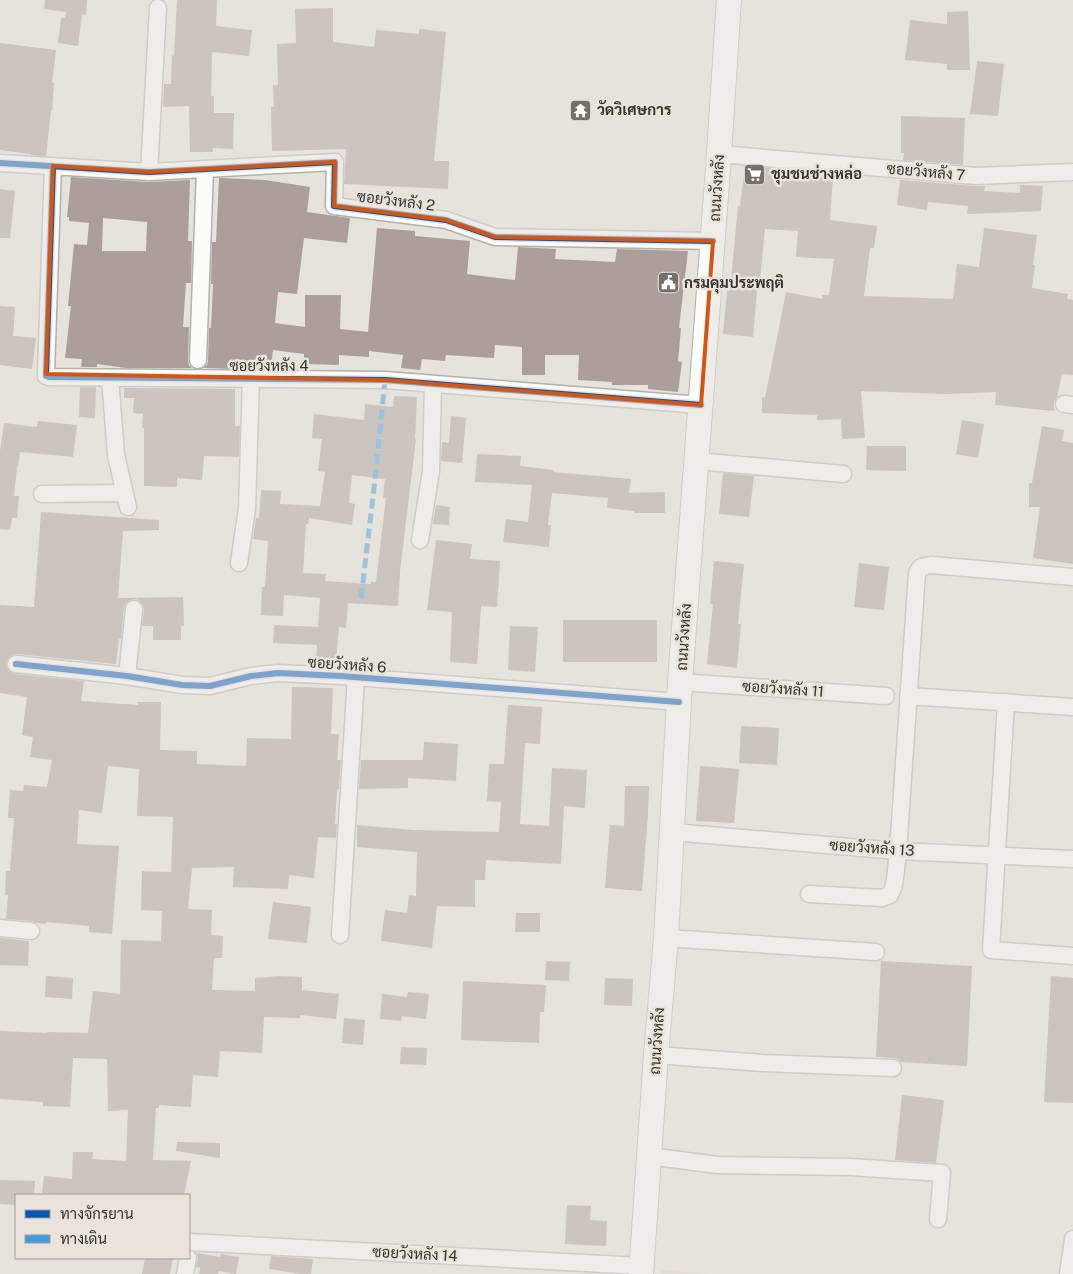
<svg xmlns="http://www.w3.org/2000/svg" width="1073" height="1274" font-family="'Public Sans',Sarabun,sans-serif">
<style>
.built{fill:#ddd5cb}
.building{fill:#ac9f9b;fill-rule:evenodd}
.lines{fill:none;stroke-linecap:round;stroke-linejoin:round}
.minor-casing{stroke:#b3b1ad;stroke-width:19}
.secondary-casing{stroke:#b3b1ad;stroke-width:26}
.minor{stroke:#fbfbfa;stroke-width:16}
.secondary{stroke:#fbfbfa;stroke-width:24}
.quiet{stroke:#3e9de1;stroke-width:5;stroke-dasharray:10 5;stroke-linecap:butt}
.cycleway-casing{stroke:#e9e3d9;stroke-width:9}
.cycleway{stroke:#0057b8;stroke-width:6}
.marked{fill:none;stroke:#d65510;stroke-width:4;stroke-linejoin:round}
.labels{text-anchor:middle;stroke-width:5;stroke-linejoin:round;paint-order:stroke}
.poi-label{font-size:15px;font-weight:bold;fill:#363430;stroke:#e9e3d9;text-anchor:start}
.street-label{font-size:15px;fill:#363430;stroke:#e9e3d9}
</style>
<rect width="100%" height="100%" fill="#e6e2dc"/>
<path class="built" d="M662,1270l45,4h-46z"/>
<path class="building" d="M45,0h42l-1,15 -4,-1 -4,32 -20,-3 3,-25h4l1,-6 -22,-3z
M177,0h40l-1,26 36,4 -3,26 -37,-4 -1,44h3v17h20l-1,36 -20,-1v4h-23l-1,-46 -26,1 1,-23h7l1,-29 2,1z
M333,8v34l41,5 2,-17 43,4v-5l27,3 -12,129h15l-1,28 -104,-5 2,-35 -74,2 -1,-44h3l-1,-22h5l-1,-41 19,-1 -1,-34z
M968,11l2,59h-23v-6l-42,-4 5,-40 37,4v-12z
M0,43l56,7 -4,33h2l-2,28h-1l-5,45 -15,-1v-1l-31,-4z
M977,61l27,3 -6,52 -28,-2z
M901,116l64,2 -2,47 -60,-5 1,-7h-3z
M745,166l46,4v4l42,3 -3,43 47,6 -3,22h-4l-6,48 89,3 4,-35 22,3 5,-39 53,7 -4,30h2l-3,23 36,6 -1,5 6,1v75l-11,-1 -5,23 -3,5v9l-59,-6 1,-13 -49,2 -86,-3 4,47 -23,1 -1,-20 -24,1v-5l-55,-2v-16l3,1 21,-106 36,7v-4h7l5,-36 -38,-2 2,-26 -33,-2 -5,51h-2l-5,57 -30,-3 4,-43h3l8,-85h2z
M71,177l77,5 42,-2 -2,61h4l-1,42h-5l-3,44h6l-1,33 1,5 3,3h-66l-29,-4v3h-16l1,-8 -17,-1 6,-52h-3l6,-62 13,1 2,-22 -20,-2v-4h-2zM103,218l44,4 -1,29h-44z
M219,178l46,2 45,7 -3,25 43,6 -3,25 -43,-5 -7,56 -19,-2 -3,31 30,4v-32h36l-1,34 28,3 9,-104 38,3v5l55,5 -3,33 48,6 3,-33 38,2 -1,10 60,3 2,-13 71,2 -9,77h2l-3,33 4,1 -4,30 -30,-3v-4h-36v-3l-34,-2 1,-25h-34v20h-23v-28l-27,-2 -1,13 -48,-3 -1,6 -23,-2 -2,11 -19,-2 2,-13 -34,-4v6l-30,-2v10l-35,-1v-10l-31,-4 -2,17 -16,-2v4l-20,-2v2l-32,-1 4,-3 1,-4 1,-33h2l2,-44h-2l1,-42h4z
M900,180l75,6h10l-1,5 36,2v-8l23,1 -2,25 -74,3 1,-8 -40,-4 -1,8 -30,-5z
M0,189l15,2 -5,47h-10z
M0,306l15,1 -2,29 23,2 -4,31 -32,-4z
M80,387h16l-1,31 -16,-1z
M124,388l111,1v37h5l-1,31 -35,-1 -2,24 -25,-2v9l-33,-1v-58h-2l1,-14 -10,-1 1,-15h-10z
M394,396l23,1 -2,42h1l-16,132 -2,35 -50,-3 -2,25 -7,-1 -3,34 -20,-1 1,-15 -44,-2 1,-18 44,2 2,-29 -36,-3 -1,21 -22,-1 1,-28h3l3,-46 -15,-2 3,-21h3l2,-28 20,1 -1,13 40,2 5,-34 -7,-1 4,-32 -10,-1 2,-24 50,6 1,-16 28,3zM352,475l33,4 -2,19h3l-10,84h-5v2l-46,-3 1,-7 -23,-1 3,-49h2l1,-6 43,7 3,-21 -6,-1z
M451,416l15,2 -4,45 -21,-2 1,-19 7,1z
M962,420l22,4 -6,34 -22,-4z
M38,421l39,4 -4,32 -53,-5 -2,15h-1l-3,29h5l-2,22h-5l-2,12 -10,-1v-78l4,-28 33,4z
M1042,426l22,4 -2,11 11,2v121l-40,-6 7,-51h-11v-24h3z
M867,446h39v25l-40,-1z
M477,454l44,2 -1,10 34,4v2l77,7 -2,14 36,-1v21h-31v-2l-27,-3 1,-10 -56,-5 -4,32h3l-2,22 -46,-5 3,-23 22,3 4,-37 -57,-3z
M723,473l31,3 -5,41 -30,-3z
M436,505l14,2 -1,18 -16,-1z
M41,512l118,8v10l-36,1 -5,67 65,-1 1,29h-3v14h-28v-14h-11l2,-16 -1,-5 -3,-4 -4,-2 -6,1 -4,3 -2,5 -3,31h-2l-3,25 -99,-10 -5,1 -4,4 -2,3 1,6 4,4 4,2 69,7 -3,20 57,4v-3h23l-1,48 37,1v13l49,2 1,-28 44,1 1,-52 41,1 -2,46h8l-2,26h4l-2,29h-2l-2,35h2l-1,14 -18,-1 -4,41 -25,-3 -1,14 -55,-2 1,-20 -42,1 -4,41 24,1 -1,25 12,1 -1,22h-8l-2,32 43,1v-13l23,-2 24,1v13l37,4 -3,25 -36,-4v3l-36,-1 -2,36 -42,-2 -2,26 -25,-2 -2,32 -32,-2v3h-3l-3,52 38,1 -7,34h-121l-21,-2 2,-17 28,3 1,-27h20l-1,7 34,2 2,-51 -20,1 -1,-52 -34,-1 -3,49 -27,-1v-4l-43,-3v-68l47,2v-1l41,1 5,-42 27,3 1,-54 40,1 1,-30 -21,-1 1,-39 29,1 2,-55 -36,-1 2,-47 -31,-3 -6,47 -23,-3 -2,34 42,2 -7,88 -23,-2v-6l-43,-4v2l-9,-1 -5,-2 -26,-2 2,-24 -3,-1 1,-23h4l4,-53h-6l2,-28 13,1 1,-6 23,2 5,-27 -22,-3 3,-20 -11,-2 5,-38 -27,-4v-88l34,2z
M436,540l36,4 -2,15 30,2 -3,46 -16,-1 -4,58 -27,-2 2,-50 -25,-2z
M714,561l30,3 -6,60h3l-4,44 -30,-4 6,-60h-3z
M859,563l30,4 -5,43 -30,-3z
M563,620h94v42h-94z
M510,626l28,1 -3,45 -27,-2z
M508,705l34,2 -2,37 -15,-1 -5,81 29,2 3,-58 35,2 -2,38 -21,-2 -3,58 -75,-4 -1,20h-10v27l-38,-1 -5,42 -51,-7 4,-31 22,3 2,-18 7,1 1,-44 -60,-5v-22l56,5 86,2 2,-30 -14,-1 2,-37h15z
M741,726l38,2 -2,37 -38,-2z
M424,742l34,2 -2,37 -48,-3v10l-49,1 2,-29h62z
M700,766l39,3 -5,54 -38,-2z
M625,786h24l-1,27 -6,78 -37,-3 5,-63 14,1z
M273,902l38,5 -4,36 -39,-4z
M516,913h24v19h-25z
M0,938l29,3 -1,25 -28,-1z
M546,961l24,1 -1,19 -24,-1z
M881,961l91,5 -5,100 -66,-4 -3,-3 -4,-1 -18,-1z
M46,976l27,2 -1,21 -27,-2z
M1051,976l22,2v125l-29,-1z
M605,978l28,1 -1,27 -28,-1z
M463,981l83,4 -2,27h-4l-1,31 -78,-3z
M408,992l21,2 -3,25 -24,-3 -1,5 -21,-2 2,-25 25,3z
M344,1018l21,2 -2,25 -21,-2z
M401,1047l26,1 -1,17 -26,-1z
M902,1095l42,5 -8,63 -41,-3z
M177,1142l43,1v15l-44,-7z
M0,1180l35,1 -1,14h-18v10l-16,-1z
M567,1205l24,1 -1,14 17,1 -1,25 -41,-2z
M197,1253l23,4 1,-3 18,3 -3,17 -17,-3 -1,3h-19l1,-6 -4,-1 2,-8z
M271,1256l42,3 -2,15h-10l-32,-5z
M145,1258h28l-3,16h-28z"/>
<g class="lines">
<defs>
<path id="minor" d="M719,154l257,22 97,-4
M0,163l149,9 186,-10 -1,44 112,14 49,17 218,4
M53,166l-7,208v2l3,1 336,3 316,25
M149,172l9,-164
M198,360l7,-191
M110,378l6,77 12,52
M1064,404l9,1
M697,461l146,13
M42,494l83,-1
M420,540l11,-69 2,-87
M239,563l8,-54 4,-130
M16,664l111,12 55,9 28,1 41,-10 27,-3 63,3 338,26
M127,676l7,-67
M680,682l206,14
M908,696l165,11
M1006,702l-15,248 82,6
M672,832l226,19 175,8
M809,894l73,4 8,-3 3,-7 2,-9 3,-28 19,-278 4,-6 10,-2 142,12
M0,928l31,3
M340,935l16,-258
M666,938l210,14
M656,1055l107,8 130,5
M649,1156l68,9 133,2 92,6 -4,46
M189,1242l453,24
M185,1274l3,-16
M1068,1274l5,-35"/>
<path id="secondary" d="M641,1274l15,-219 10,-117 14,-256 38,-514 11,-168"/>
</defs>
<use href="#minor" class="minor-casing"/>
<use href="#secondary" class="secondary-casing"/>
<use href="#minor" class="minor"/>
<use href="#secondary" class="secondary"/>
<path class="quiet" d="M361,598l14,-118 10,-100"/>
<defs>
<path id="cycleway" d="M0,163l149,9 186,-10 -1,44 112,14 49,17 218,4
M53,166l-7,208v2l3,1 336,3 316,25
M16,664l111,12 55,9 28,1 41,-10 27,-3 63,3 338,26"/>
</defs>
<use href="#cycleway" class="cycleway-casing"/>
<use href="#cycleway" class="cycleway"/>
</g>
<path d="M0 0H1073V1274H0ZM335,162l-1,44 112,14 49,17 218,4 -12,164 -316,-25 -339,-6 7,-208 96,6z" fill="#e6e2dc" fill-opacity=".55" fill-rule="evenodd"/>
<path class="marked" d="M335,162l-1,44 112,14 49,17 218,4 -12,164 -316,-25 -339,-6 7,-208 96,6z"/>
<defs>
<symbol id="temple-square" viewBox="-11 -11 22 22"><rect x="-9" y="-9" width="18" height="18" rx="4" fill="#74716c" stroke="#e9e3d9"/><path d="M0-6L5-2H3V0L6.5 2.5H4V6H1.5V3h-3V6H-4V2.5H-6.5L-3 0V-2H-5Z" fill="#fff"/></symbol>
<symbol id="supermarket-square" viewBox="-11 -11 22 22"><rect x="-9" y="-9" width="18" height="18" rx="4" fill="#74716c" stroke="#e9e3d9"/><path d="M-6-5.5h2.5l.6 2H6L4.5 2H-2.5L-4.4-4H-6ZM-1.5 3.2a1.3 1.3 0 1 0 .1 0ZM3 3.2a1.3 1.3 0 1 0 .1 0Z" fill="#fff"/></symbol>
<symbol id="civic-square" viewBox="-11 -11 22 22"><rect x="-9" y="-9" width="18" height="18" rx="4" fill="#74716c" stroke="#e9e3d9"/><path d="M-.6-6.5H3V-4.5H.6V-3L4-1V1h2V6H-6V1h2V-1L-.6-3ZM-1.2 2.5V6h2.4V2.5Z" fill="#fff"/></symbol>
</defs>
<g fill-rule="evenodd">
<use href="#temple-square" x="568" y="98" width="25" height="25"/>
<use href="#supermarket-square" x="742" y="162" width="25" height="25"/>
<use href="#civic-square" x="656" y="270" width="25" height="25"/>
</g>
<g class="labels">
<g class="poi-label">
<text x="597" y="115">วัดวิเศษการ</text>
<text x="771" y="179">ชุมชนช่างหล่อ</text>
<text x="684" y="288">กรมคุมประพฤติ</text>
</g>
<g class="street-label">
<text transform="translate(926 172) rotate(5)" y="5">ซอยวังหลัง 7</text>
<text transform="translate(717 188) rotate(-86)" y="5">ถนนวังหลัง</text>
<text transform="translate(396 201) rotate(7)" y="5">ซอยวังหลัง 2</text>
<text x="269" y="371">ซอยวังหลัง 4</text>
<text transform="translate(684 637) rotate(-86)" y="5">ถนนวังหลัง</text>
<text transform="translate(347 665) rotate(4)" y="5">ซอยวังหลัง 6</text>
<text transform="translate(783 689) rotate(4)" y="5">ซอยวังหลัง 11</text>
<text transform="translate(872 848) rotate(4)" y="5">ซอยวังหลัง 13</text>
<text transform="translate(657 1041) rotate(-86)" y="5">ถนนวังหลัง</text>
<text transform="translate(415 1254) rotate(3)" y="5">ซอยวังหลัง 14</text>
</g>
</g>
<rect x="15" y="1194" width="175" height="65" fill="#e9e3d9" stroke="#a19d95"/>
<rect x="25" y="1210" width="25" height="8" fill="#0057b8" stroke="#a19d95"/>
<text x="60" y="1219" font-size="15" fill="#363430">ทางจักรยาน</text>
<rect x="25" y="1235" width="25" height="8" fill="#3e9de1" stroke="#a19d95"/>
<text x="60" y="1244" font-size="15" fill="#363430">ทางเดิน</text>
</svg>
